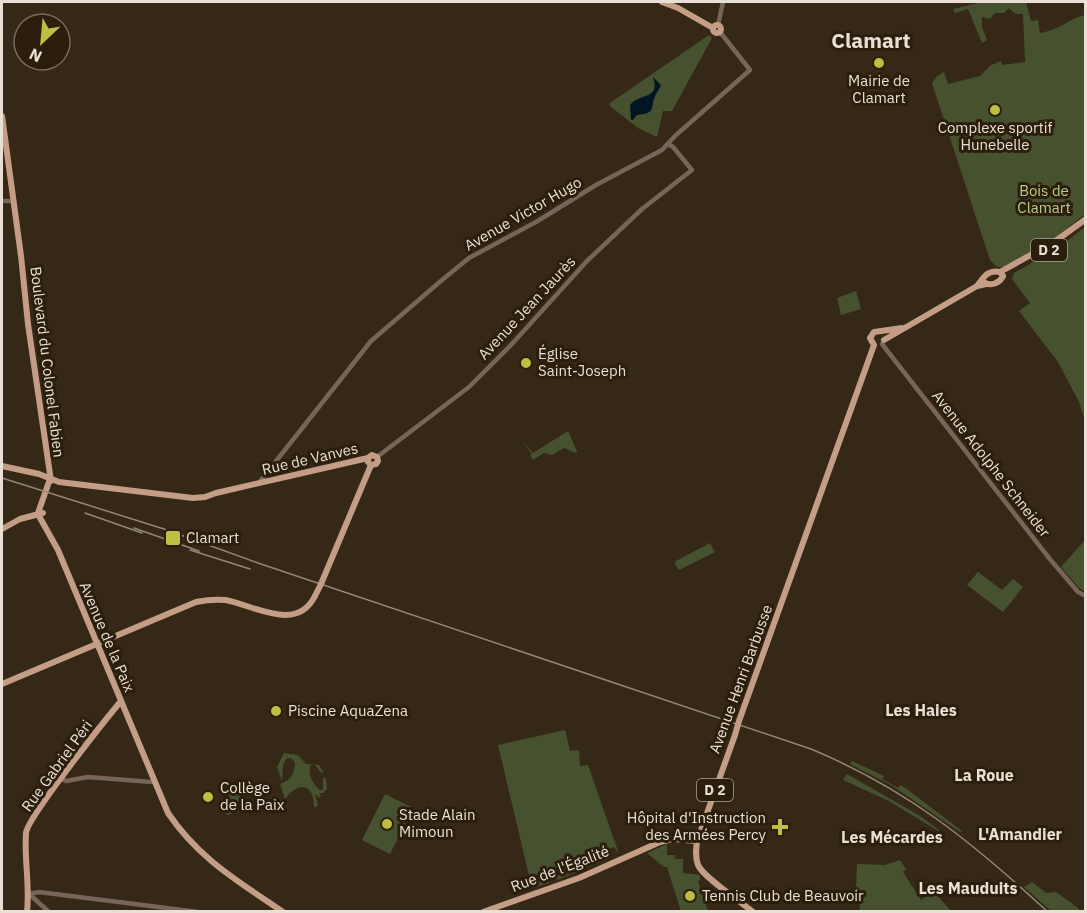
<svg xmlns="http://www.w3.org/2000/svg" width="1087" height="913" font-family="'IBM Plex Sans',sans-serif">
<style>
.green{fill:#46522f}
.water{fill:#001623}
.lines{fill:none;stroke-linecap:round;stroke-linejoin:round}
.minor{stroke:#786459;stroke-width:4.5}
.major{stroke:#c49d87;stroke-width:6}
.rail{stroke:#928677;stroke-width:1.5}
.major-bridge{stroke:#c49d87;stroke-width:6}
.poi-dot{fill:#bdbf43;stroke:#2c1e0c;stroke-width:2}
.labels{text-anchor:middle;stroke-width:6;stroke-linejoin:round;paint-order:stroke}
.shield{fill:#2c1e0c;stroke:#b0a598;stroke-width:1.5}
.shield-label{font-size:14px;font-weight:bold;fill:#e9dfd4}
.poi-label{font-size:15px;fill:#e9dfd4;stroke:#2c1e0c;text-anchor:start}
.park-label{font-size:15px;fill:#b6cf88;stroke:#2c1e0c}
.street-label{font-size:15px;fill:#e9dfd4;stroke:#2c1e0c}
.neighbourhood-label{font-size:16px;font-weight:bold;fill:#e9dfd4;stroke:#2c1e0c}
.district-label{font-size:21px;font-weight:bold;fill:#e9dfd4;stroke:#2c1e0c}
</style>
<rect width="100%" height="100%" fill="#362816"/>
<path class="green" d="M983,2h43l5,19 7,-1 2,13c20,-3 28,-14 45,-18v199l-33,26 -48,27h-7l-7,-7 -58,-177 5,-7 7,-4 4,12 32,-8 11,-11 10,-4 1,4 23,-3 -2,-48h-7l-7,-6 -5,5h-9l-5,6 -8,-2v10l5,13 -5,3 -14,-34 -13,4 -2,-4z
M709,35l3,3 -40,73h-9l-6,26 -19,-9 -28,-22v-3z
M1085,227v194l-6,-19 -21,-40 -39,-51 11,-8 -18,-24 2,-6 44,-25z
M856,291l5,18 -20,6 -4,-17z
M568,431l9,20 -1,2 -12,-5 -12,7 -8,-2 -11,7 -3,-5 2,-1 -10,-14 11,13z
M1085,540v52l-6,-4 -18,-21z
M710,543l5,9 -36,18 -4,-6 1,-3z
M978,572l24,18 11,-11 10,8 -20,25 -36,-27z
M565,730l5,21 9,-1 1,16 8,-1 31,89 -5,-7 -9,4 3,8 -51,21 -2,-2 -5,1 -1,4 -17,5 -34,-143z
M284,753l14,2 8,9 13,1 4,6 -1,3 -7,-9h-4c-4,8 2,20 9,25h3v-12h3l1,11 -4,4h-4l2,2 -2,3 -4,-4 3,11 -2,2h-2c0,-24 -16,-26 -29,-8l-5,-15c11,-4 14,-9 15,-21l-4,-5h-4l-4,7 -1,16 -5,-14z
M852,761l32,15 -2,3 16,9 2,-3 7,4 55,42 -2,1 -69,-47 -41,-21z
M847,774l73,42 28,21 -59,-36 -46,-21z
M228,785l15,1 4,21 -19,8 -6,-3 9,-3z
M385,794l28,14 -23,46 -28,-14z
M667,844v11h8v4h8v14l17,2v5l-2,1 10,30h-27l-14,-44h-3l-17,-14z
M900,860l6,9 -3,3 18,28 12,-9 18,20h-91l-1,-20 -3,-1 1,-26 28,1z
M1032,882l14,11 10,-1 22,16 2,3h-29l-27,-24z"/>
<path class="water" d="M653,77l8,8c-1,3 -3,6 -5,9 -7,14 2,19 -19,21l-4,5h-2l-1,-15c9,-12 31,-5 23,-28z"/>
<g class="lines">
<path class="minor" d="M718,25l5,-23
M2,201h11
M882,344l167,214 29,34 8,4
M377,457l92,-70 42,-42 76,-84 55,-52 50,-39 -19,-23 -5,-3
M258,484l113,-143 71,-61 27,-22 67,-36 60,-37 66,-35 13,-14 75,-66 -30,-38
M62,779l4,2 22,-4 64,5
M29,894l10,-2 159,20
M29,894l20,18"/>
<path class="major" d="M662,2l16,6 35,20
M713 29a4 4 0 1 1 8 0a4 4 0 1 1-8 0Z
M2,116l19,140 7,68 23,157
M1000,272l54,-30 32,-23
M984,282c6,5 16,1 19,-6
M977,286c7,-9 11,-17 23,-14l3,4
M884,340l93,-54 9,-2
M874,345l-4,-7 4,-6 28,-4
M2,466l37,8 20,8 134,16 12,-1 11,-4 152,-35 4,-3 5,2 1,4 -2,3 -5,1 -3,-3v-4
M50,479l-12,34 1,3 19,34 110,263c31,46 70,68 115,99
M2,529l18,-10 23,-6
M321,584l50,-119
M2,684l194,-82c10,-2 19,-3 29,-2 27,4 71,34 90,-4
M739,721l135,-376
M735,735l-38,106c-1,8 -2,16 1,24 5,12 43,37 55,47
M27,912c3,-27 -3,-53 -1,-79 1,-15 80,-114 95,-132
M483,912l96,-34 81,-36 12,-3 25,2"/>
<path class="rail" d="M2,478l162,51 94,34 553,186c96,40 161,93 237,163
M85,513l57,20
M134,528l65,23
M190,550l60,19"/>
<path class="major-bridge" d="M315,596l6,-12
M735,735l4,-14"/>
</g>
<g class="poi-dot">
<circle cx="879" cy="63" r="6"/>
<circle cx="995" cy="110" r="6"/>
<circle cx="526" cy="363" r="6"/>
<rect x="165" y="530" width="16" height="16" rx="3"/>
<circle cx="276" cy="711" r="6"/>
<circle cx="208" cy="797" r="6"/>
<circle cx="387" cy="824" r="6"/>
<path d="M777 818h6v6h6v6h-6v6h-6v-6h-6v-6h6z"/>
<circle cx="690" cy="896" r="6"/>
</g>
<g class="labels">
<g class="shield">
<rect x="1031" y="239" width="36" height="22" rx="4.5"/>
<rect x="697" y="779" width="36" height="22" rx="4.5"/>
</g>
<g class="shield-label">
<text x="1049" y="255">D 2</text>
<text x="715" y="795">D 2</text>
</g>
<g class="poi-label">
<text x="879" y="86" text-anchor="middle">Mairie de<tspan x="879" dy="17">Clamart</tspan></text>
<text x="995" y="133" text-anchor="middle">Complexe sportif<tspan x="995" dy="17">Hunebelle</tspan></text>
<text x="538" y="359">Église<tspan x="538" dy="17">Saint-Joseph</tspan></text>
<text x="186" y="543">Clamart</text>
<text x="288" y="716">Piscine AquaZena</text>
<text x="220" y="793">Collège<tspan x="220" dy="17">de la Paix</tspan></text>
<text x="399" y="820">Stade Alain<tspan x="399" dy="17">Mimoun</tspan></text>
<text x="766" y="823" text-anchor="end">Hôpital d'Instruction<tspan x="766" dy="17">des Armées Percy</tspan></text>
<text x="702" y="901">Tennis Club de Beauvoir</text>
</g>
<g class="park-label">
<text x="1044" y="196">Bois de<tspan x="1044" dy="17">Clamart</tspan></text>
</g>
<g class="street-label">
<text transform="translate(523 214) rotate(-30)" y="5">Avenue Victor Hugo</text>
<text transform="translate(527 308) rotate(-47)" y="5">Avenue Jean Jaurès</text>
<text transform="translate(47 362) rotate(83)" y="5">Boulevard du Colonel Fabien</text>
<text transform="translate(310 459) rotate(-13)" y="5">Rue de Vanves</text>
<text transform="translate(991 464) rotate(52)" y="5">Avenue Adolphe Schneider</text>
<text transform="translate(107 637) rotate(67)" y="5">Avenue de la Paix</text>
<text transform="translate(741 679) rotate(-70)" y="5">Avenue Henri Barbusse</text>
<text transform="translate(57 766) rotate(-54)" y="5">Rue Gabriel Péri</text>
<text transform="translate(560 869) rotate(-21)" y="5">Rue de l'Égalité</text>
</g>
<g class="neighbourhood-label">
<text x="921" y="716">Les Haies</text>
<text x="984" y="781">La Roue</text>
<text x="1020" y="840">L'Amandier</text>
<text x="892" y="843">Les Mécardes</text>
<text x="968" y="894">Les Mauduits</text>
</g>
<g class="district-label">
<text x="871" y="48">Clamart</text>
</g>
</g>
<rect width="1087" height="913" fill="none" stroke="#e9dfd4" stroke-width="6"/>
<g transform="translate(42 42) rotate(206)"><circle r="28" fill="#2c1e0c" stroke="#786b5c" stroke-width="1.5"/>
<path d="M0-4.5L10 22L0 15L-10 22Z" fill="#bdbf43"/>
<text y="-9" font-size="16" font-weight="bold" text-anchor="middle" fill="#e9dfd4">N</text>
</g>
</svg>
